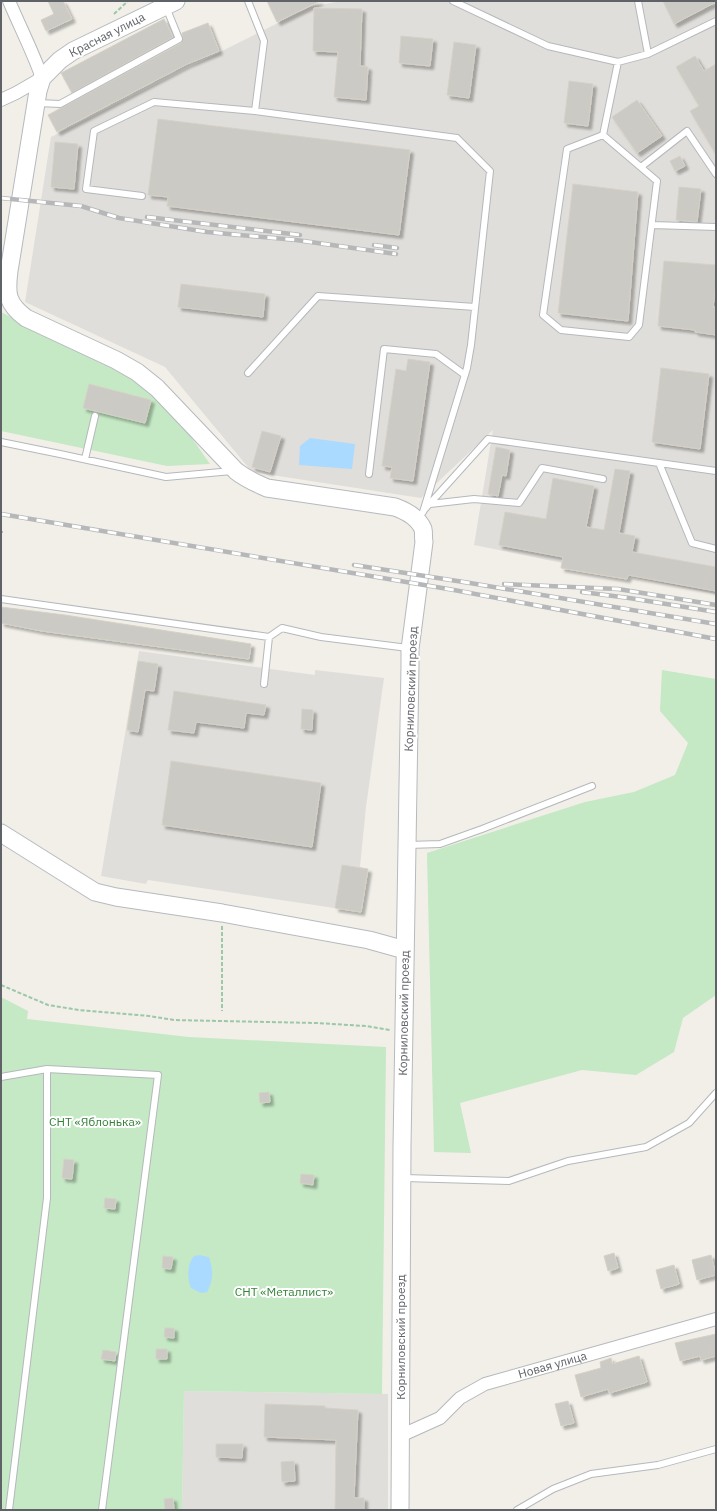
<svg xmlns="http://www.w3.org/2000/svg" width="717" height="1511" font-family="'IBM Plex Sans',sans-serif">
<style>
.industrial{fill:#e0deda}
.green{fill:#c5e8c5}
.water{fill:#aadaff}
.building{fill:#cccac5;stroke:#d6d1c6;filter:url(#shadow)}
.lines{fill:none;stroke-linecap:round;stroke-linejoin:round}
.lane-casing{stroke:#b5b8bc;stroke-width:8}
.street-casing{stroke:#b5b8bc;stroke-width:14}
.secondary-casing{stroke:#b6babf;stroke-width:19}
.path{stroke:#9cc7a9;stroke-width:2;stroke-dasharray:4 2;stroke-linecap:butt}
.lane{stroke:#fff;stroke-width:6}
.street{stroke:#fff;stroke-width:12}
.secondary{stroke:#fff;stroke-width:17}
.rail-casing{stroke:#b6b7b8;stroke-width:4.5}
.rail{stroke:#fff;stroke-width:3;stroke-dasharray:9;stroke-linecap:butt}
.labels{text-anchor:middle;stroke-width:4;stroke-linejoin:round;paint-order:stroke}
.street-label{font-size:12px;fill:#5f6368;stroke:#fff}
.park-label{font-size:12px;fill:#348238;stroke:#fff}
</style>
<defs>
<filter id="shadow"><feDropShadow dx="3.5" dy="3.5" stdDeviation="1" flood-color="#0004"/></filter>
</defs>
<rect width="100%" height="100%" fill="#f1efe8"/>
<path class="industrial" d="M341,1h375v593l-242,-49 19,-115 -72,68 -169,-26 -87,-105 -140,-65 26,-165 259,-130z
M139,651l176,24v-5l69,8 -18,129 -6,60 8,2 -7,43 -213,-32 -2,4 -45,-8z
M184,1391l204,3v116h-206z"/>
<path class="green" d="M1,312l37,19 98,46 35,31 39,56 -43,2 -166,-35z
M662,670l54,9v316l-33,23 -9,34 -38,23 -54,-5 -122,33 11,50 -37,-1 -7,-299 158,-51 49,-10 41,-17 13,-32 -28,-32z
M1,997l27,14 -1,8 162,18 197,10 -4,347 -198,-3 -2,119h-181z"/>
<path class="water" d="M310,438l45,6 -3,25 -53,-4 1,-19z
M199,1255l10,2c4,13 5,23 -2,35l-6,1 -10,-5c-4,-10 -4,-24 3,-32z"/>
<path class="building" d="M48,1h15l9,18 -26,12 -5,-11 13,-6z
M267,1h53l-43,21z
M663,1h53v1l-42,22z
M314,8l48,1 -2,57 8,1 -2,33 -32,-3 4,-45 -25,-1z
M164,19l9,18 -101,56 -11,-20z
M208,23l11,28 -32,13 -130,68 -9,-17 133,-72 2,-4 -1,-6z
M401,36l32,3 -3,27 -31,-3z
M454,42l22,3 -7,53 -22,-3z
M695,56l9,15 12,-7v91l-26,-44 9,-5 -23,-39z
M569,81l24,3 -5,42 -24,-3z
M637,100l25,36 -25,17 -25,-36z
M158,119l252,31 -11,85 -232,-29 1,-9 -20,-2z
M55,142l23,2 -4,45 -23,-2z
M680,156l5,10 -10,5 -5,-10z
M573,184l65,8 -10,129 -70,-8z
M679,187l22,2 -4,33 -21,-2z
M664,261l52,4v18l-3,24h3v28l-21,-3v-2l-37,-4z
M181,284l84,10 -2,23 -85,-10z
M408,359l22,3 -17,119 -23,-3 2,-11 -10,-1 14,-97 10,2z
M661,368l48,6 -9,75 -48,-7z
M89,384l62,16 -6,23 -62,-15z
M262,431l19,5 -11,36 -18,-5z
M496,447l14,3 -4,26 -4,-1 -4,21 -10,-2z
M615,469l15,2 -11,62 16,3 -3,16 84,15v24l-88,-16 -1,4 -66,-11 2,-11 -64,-12 6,-33 41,7 7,-41 41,8 -8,41 18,3z
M1,607l64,8 186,29 -2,15 -207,-28 -41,-8z
M138,661l20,3 -4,27 -9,-1 -7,42 -11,-2z
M174,691l92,14 -2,10 -18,-2 -2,15 -48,-6 -2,11 -26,-3z
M302,709l11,1 -1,20 -11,-1z
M171,761l150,22 -9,64 -150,-22z
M342,865l26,4 -7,43 -26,-4z
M269,1092l1,10 -10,1 -1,-10z
M64,1159l10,1 -2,19 -10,-1z
M301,1174l13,1 -1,10 -13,-2z
M105,1198l11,1 -1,10 -11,-1z
M614,1253l4,15 -10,3 -4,-15z
M711,1255l5,20 -19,5 -5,-20z
M163,1256l10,1 -2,12 -9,-1z
M674,1265l5,19 -18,5 -5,-19z
M165,1328h9v10l-10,-1z
M716,1334v22l-15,4 -1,-4 -20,5 -5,-18z
M156,1349h11v10h-11z
M103,1350l13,2 -1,9 -14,-2z
M639,1356l8,26 -38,11 -1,-4 -27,8 -6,-22 26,-7 -1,-6 11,-4 1,6z
M568,1401l6,22 -13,3 -6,-22z
M265,1404l60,2v2l33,2 -4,88h10v12h-29l1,-70 -72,-3z
M216,1444h27l-1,14 -26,-1z
M294,1461l1,20 -13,1 -1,-20z
M173,1498l1,11 -9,1 -1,-11z"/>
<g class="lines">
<defs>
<path id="lane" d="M248,1l16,40 -9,70 202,27 33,33 -19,174 -4,23 -44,144
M453,1l95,45 70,16 30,-8 -10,-53
M648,54l68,-33
M38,103l22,1 119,-65 -13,-32
M603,135l-36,14 -24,166 18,15 68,7 10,-12 18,-144 -54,-46 15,-73
M641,167l46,-36 29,43
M142,196l-56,-7 8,-58 60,-29 101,9
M652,225l64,2
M248,373l70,-77 157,11
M1,442l59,12 106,23 66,-6
M85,459l10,-43
M659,463l33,80 24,6
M369,474l15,-125 52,5 29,21
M430,504l44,-5 45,4 23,-35 61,11
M424,510l64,-71 228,32
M1,599l268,38 13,-9 39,9 87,11
M264,684l5,-47
M408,845l32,-1 42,-15 110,-43
M1,1077l46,-8 111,6 -56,435
M404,1178l105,3 59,-20 78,-14 43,-24 27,-30
M9,1510l38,-312v-129
M517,1510l36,-21 38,-15 67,-9 58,-16"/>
<g id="street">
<path d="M1,100l15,-7 26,-15c-9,-26 -22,-51 -33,-77"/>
<path id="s1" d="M400,1436l40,-18 20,-20 25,-14 231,-65"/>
</g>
<path id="secondary" d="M176,1l-103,50 -13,9 -18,18 -4,13 -29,180c-3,23 -2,33 17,47l90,42 21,12 20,16 79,83c10,8 20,12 31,17l128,19c11,4 23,10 28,22 1,4 0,9 1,13l-14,107v16l-8,482 -2,363
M1,833l94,59 21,5 106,16 147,27 36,10"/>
</defs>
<use href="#lane" class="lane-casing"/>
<use href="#street" class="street-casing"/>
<use href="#secondary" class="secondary-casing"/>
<path class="path" d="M114,14l14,-13
M1,532h2
M222,926v85
M1,985l47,20 31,5 70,6 25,4 142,3 50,3 24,4"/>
<use href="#lane" class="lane"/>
<use href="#street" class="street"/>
<use href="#secondary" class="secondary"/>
<defs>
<path id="rail" d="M1,198l80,8 38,12 88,14 89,8 100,14
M147,217l153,18
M374,245l23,3
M1,514l453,76 262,49
M354,565l116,18 246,41
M504,584l114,5 98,16
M582,592l47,6 87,14"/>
</defs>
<use href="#rail" class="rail-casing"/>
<use href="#rail" class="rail"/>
</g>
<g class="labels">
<g class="street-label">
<text transform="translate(107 35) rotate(-27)" y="4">Красная улица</text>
<text transform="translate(411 689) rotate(-88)" y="4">Корниловский проезд</text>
<text transform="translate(404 1013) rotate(-89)" y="4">Корниловский проезд</text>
<text transform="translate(401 1337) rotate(-90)" y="4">Корниловский проезд</text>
<text dy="4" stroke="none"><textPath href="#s1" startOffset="171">Новая улица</textPath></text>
</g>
<g class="park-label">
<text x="95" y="1126">СНТ «Яблонька»</text>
<text x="284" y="1296">СНТ «Металлист»</text>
</g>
</g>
<rect width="717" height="1511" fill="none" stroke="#5f6368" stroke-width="4"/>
</svg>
